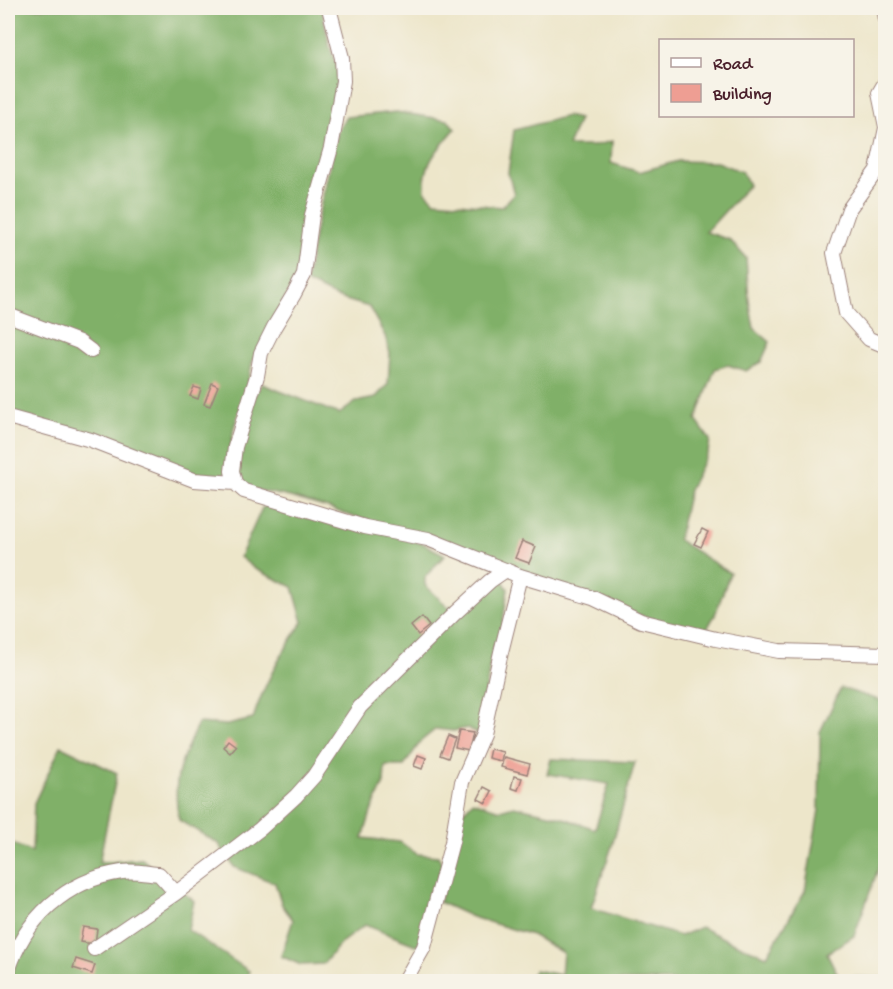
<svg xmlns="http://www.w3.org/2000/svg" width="893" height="989" font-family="'Gochi Hand',sans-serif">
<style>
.forest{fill:#80b068;stroke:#65684a;stroke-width:1.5}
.building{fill:#ee9e93}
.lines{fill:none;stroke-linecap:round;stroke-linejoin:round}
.minor-casing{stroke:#9c827a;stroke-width:16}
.minor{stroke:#fff;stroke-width:14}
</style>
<rect width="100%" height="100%" fill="#f7f3e8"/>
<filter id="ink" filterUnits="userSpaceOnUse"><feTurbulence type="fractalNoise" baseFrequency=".0167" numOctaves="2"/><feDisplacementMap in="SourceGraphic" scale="12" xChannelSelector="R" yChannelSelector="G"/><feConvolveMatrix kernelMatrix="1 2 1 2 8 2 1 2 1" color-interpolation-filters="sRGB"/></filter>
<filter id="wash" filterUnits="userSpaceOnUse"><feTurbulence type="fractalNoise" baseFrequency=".008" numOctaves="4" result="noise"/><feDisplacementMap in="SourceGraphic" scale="24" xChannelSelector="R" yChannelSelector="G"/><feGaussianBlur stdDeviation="1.35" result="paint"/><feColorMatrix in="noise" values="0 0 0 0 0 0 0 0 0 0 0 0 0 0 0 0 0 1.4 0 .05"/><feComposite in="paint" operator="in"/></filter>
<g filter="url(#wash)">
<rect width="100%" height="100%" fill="#ede6ca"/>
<path class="forest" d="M8,8h314l7,36 9,27 -1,16 -10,36 -5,35 -14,42 -10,74 -46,89 -6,30 -12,34 -7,46 -9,6 -16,-3 -194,-63z
M396,112l52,8 7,9c-17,21 -32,33 -30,62l10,10 67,6 12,-13 -6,-21 6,-43 53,-14 12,3 -11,27h25l19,-5 -1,22 28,9 39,-11 39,1 25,10 7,13 -43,47 24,8 16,18 3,43 5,27 16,14 -9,20 -15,9 -18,-6 -13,4 -19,51 14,20 -2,12 -19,38 -11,50 52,33 -15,42 -11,19 -45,-12 -331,-114 -38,-11 -38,-8 -13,-8 -3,-12 16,-70 10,-15 77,30 17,-12 19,-4 13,-14 2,-31 -5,-17 -16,-29 -33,-10 -30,-15 9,-52 23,-100 8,-13z
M273,502l151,42 21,11 -20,22v8l23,22 26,-6 27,-23 7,11 -8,51 -9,18 -12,77 -11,-7 -15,3 -17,-2 -15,12 -17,25h-19l-1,17 -13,29 -8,26 37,4 17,12 21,2 4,8 -24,82 -53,-21 -23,17 -19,22 -22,1 -20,-9 12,-36 -11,-15 -7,-22 -41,-16 -15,-23 -40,-24c-8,-43 2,-58 19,-97l29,2 26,-6c11,-36 29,-67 50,-97l-10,-35 -38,-18 -15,-12 22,-49z
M841,688l44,14v148l-31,86 -27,17 12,24 44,1 2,3h-359l9,-11 26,5 2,-22 -31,-18 -60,-18 -33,-15 23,-89 11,-12 27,9 14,-4 44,10 37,13 14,-45 -62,-10 4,-15 84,3 -23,84 -21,62 89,28 21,-9 28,14 38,15 38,-65 14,-81 1,-78z
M61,746l56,27 -18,90 43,-4 52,42 -6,29 61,41 -2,10h-239v-139l24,10 2,-49z
M414,971l53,5 3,5 -61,1z"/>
<g id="blocks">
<path class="building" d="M212,383l6,3 -8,20 -6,-2z
M194,387l7,2 -3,10 -8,-3z
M702,529l6,3 -7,15 -7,-3z
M522,541l14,6 -7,16 -14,-5z
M422,617l7,9 -11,9 -7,-9z
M459,731l14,2 -4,18 -14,-3z
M448,736l7,3 -7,19 -8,-3z
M228,740l8,6 -6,7 -7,-6z
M490,749l13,3 -2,9 -13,-3z
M418,755l8,3 -4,11 -8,-3z
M504,757l26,7 -3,10 -26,-7z
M514,776l8,2 -4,12 -7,-2z
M484,787l8,4 -6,12 -8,-4z
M83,927l14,2 -2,15 -15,-2z
M76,959l19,6 -3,9 -19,-6z"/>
</g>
</g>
<g filter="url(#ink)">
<use href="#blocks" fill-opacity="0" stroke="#9c827a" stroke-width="1.5"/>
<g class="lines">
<defs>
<path id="minor" d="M329,8l13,50 1,23 -12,67 -19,67 -8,60 -10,19 -20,33 -13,26 -4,23 -22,71 -3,24 3,12 9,8 121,36 63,12 92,37 73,22 48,23 75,18 63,12 107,3
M884,8l2,11
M886,81l-7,12 7,34
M886,128l-9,42 -28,39 -15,44 12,60 23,26 17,7
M8,315l71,27 12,9
M8,417l83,23 103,40 41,3
M94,949l82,-56 84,-64 36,-33 18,-20 46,-69 95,-94 35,-32 16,-11
M8,972c16,-53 58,-92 114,-100 11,-2 25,1 37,2l17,19
M404,982l20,-35 28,-105 10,-60 21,-48 18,-82 19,-76"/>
</defs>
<use href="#minor" class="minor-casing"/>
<use href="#minor" class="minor"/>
</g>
</g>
<rect width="893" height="989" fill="none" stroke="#f7f3e8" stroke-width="30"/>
<rect x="659" y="39" width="195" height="78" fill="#f7f3e8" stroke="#b29e9c" stroke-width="1.5"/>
<rect x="671" y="58" width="30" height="9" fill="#ffffff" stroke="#b29e9c" stroke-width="1.5"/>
<text x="713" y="69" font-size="18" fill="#4a1f2b">Road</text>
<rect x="671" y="84" width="30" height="18" fill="#ee9e93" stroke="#b29e9c" stroke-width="1.5"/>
<text x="713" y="99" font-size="18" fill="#4a1f2b">Building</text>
</svg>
